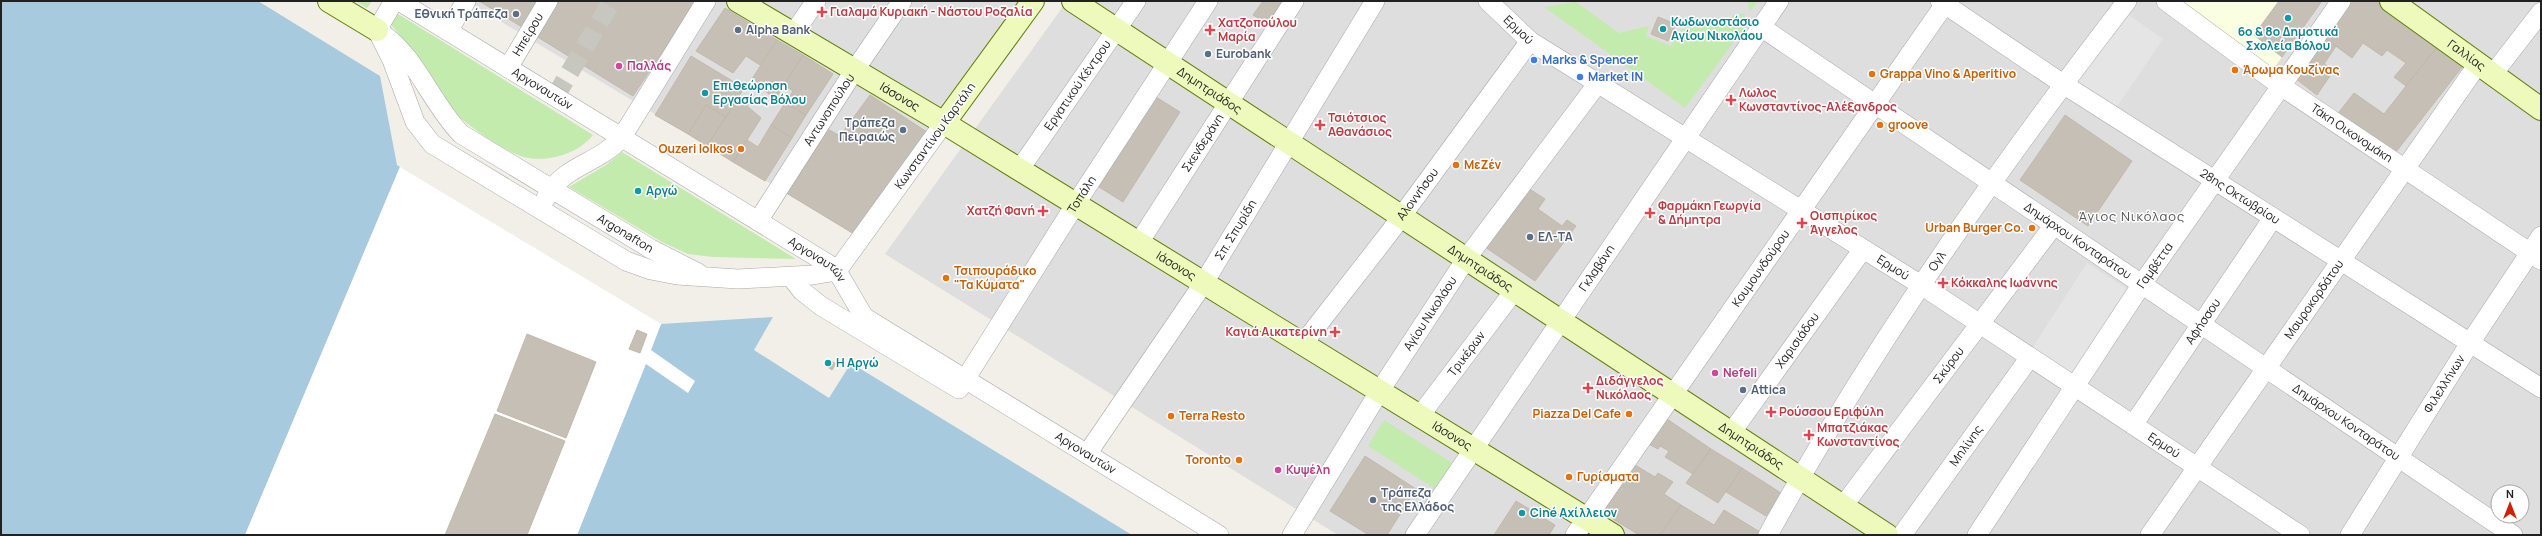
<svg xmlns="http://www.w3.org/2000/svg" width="2542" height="536" font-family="Manrope,sans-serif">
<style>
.residential{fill:#dfdede;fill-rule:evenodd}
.education{fill:#fbffe2}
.grass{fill:#c2ebad}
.parking{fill:#e5e5e5}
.water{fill:#a8cadf}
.pier{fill:#fff}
.building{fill:#c6bfb6;stroke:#c3b9a9}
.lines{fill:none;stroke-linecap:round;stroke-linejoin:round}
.street-tunnel{stroke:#c7c6bf;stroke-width:19;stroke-dasharray:19 10;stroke-linecap:butt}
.street-casing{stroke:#a8a8a8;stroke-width:20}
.secondary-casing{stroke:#5c7c04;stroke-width:24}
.street{stroke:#fff;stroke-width:19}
.secondary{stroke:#eefabc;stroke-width:22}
.health-dot{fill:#e0444e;stroke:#fff;stroke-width:1.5}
.service-dot{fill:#5c6f8a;stroke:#fff;stroke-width:1.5}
.culture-dot{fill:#0f9aa8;stroke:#fff;stroke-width:1.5}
.shop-dot{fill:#3f7fe0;stroke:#fff;stroke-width:1.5}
.hotel-dot{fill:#d1479c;stroke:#fff;stroke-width:1.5}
.food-dot{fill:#e8710a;stroke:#fff;stroke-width:1.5}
.labels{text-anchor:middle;stroke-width:3;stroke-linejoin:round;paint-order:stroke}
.health-label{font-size:12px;font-weight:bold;fill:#be3a42;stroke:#fff;text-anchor:start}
.service-label{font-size:12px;font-weight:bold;fill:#4e5e75;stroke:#fff;text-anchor:start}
.culture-label{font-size:12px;font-weight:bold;fill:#0d838f;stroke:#fff;text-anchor:start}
.street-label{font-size:12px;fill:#212121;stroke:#fff}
.shop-label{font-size:12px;font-weight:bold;fill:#366cbe;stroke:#fff;text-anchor:start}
.hotel-label{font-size:12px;font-weight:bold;fill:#b23c85;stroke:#fff;text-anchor:start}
.food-label{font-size:12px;font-weight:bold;fill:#c56008;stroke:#fff;text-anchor:start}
.neighbourhood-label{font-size:13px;letter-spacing:1px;fill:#545454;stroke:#fff}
</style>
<rect width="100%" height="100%" fill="#f1efe7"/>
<path class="residential" d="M467,1h554l-167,233z
M1067,1h1474v534h-1203l-453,-281zM2498,492h24v24h-24z"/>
<path class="education" d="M2178,1h144l-50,70z"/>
<path class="grass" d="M355,1h17l-5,7z
M1747,1h11l-8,11z
M1576,2l43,31 30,-7 -3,10 25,10 7,-15 66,-18 3,11 -62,84 -141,-101z
M395,12l198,123c-15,19 -46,28 -69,22 -19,-5 -62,-35 -75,-50 -23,-26 -36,-60 -60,-84z
M622,152l174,107 -83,-2 -25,-3 -26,-12 -93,-55 37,-22z
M1384,420l70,44 -17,26 -69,-44z"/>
<path class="parking" d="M2126,13l37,26 -49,72 -39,-27z
M2087,263l42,27 -56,87 -42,-27z"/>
<path class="water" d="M1,1h257l122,75 17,89 3,2 -155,368h-244z
M773,317l-19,33 75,48 22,-35 281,172h-555l84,-211z"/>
<path class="pier" d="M400,167l261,157 -10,26 44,31 -7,12 -42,-29 -69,171h-332z"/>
<path class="building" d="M479,1h60l-17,26z
M559,1h137l-63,95 -97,-60z
M1263,1h21l-9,28 -22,-14z
M2279,1h43l-40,56 -28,-22z
M2353,1h27l60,42 -34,43 -12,-9 12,-14 -19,-13 -5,6 -19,-13 -11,15 -27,-20z
M725,8l52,32 -17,25 -14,-9 -13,17 -37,-22z
M1658,17l18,7 -8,17 -17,-7z
M2325,38l11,8 -12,18 10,6 -17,25 -21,-16z
M777,40l26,15 -27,43 -26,-16z
M2440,43l26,19 -74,95 -56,-41 18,-23 30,21z
M803,55l30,19 -27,41 -21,-12 8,-12 -9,-6z
M691,56l53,32 -18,29 -20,-12 -18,29 -33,-19z
M870,95l57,37 -73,102 -71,-43 43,-63 14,8z
M739,97l10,6 -2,3 14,12 -28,44 -26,-16z
M1156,97l24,15 -57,90 -24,-15z
M785,103l21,12 -14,23 -21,-13z
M706,105l20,12 -19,29 -19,-12z
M2065,115l67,46 -44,65 -68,-46z
M771,125l21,13 -27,43 -32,-19 14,-22 11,7z
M1528,188l17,11 -7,10 24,17 5,-6 9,6 -41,55 -50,-34z
M637,330l10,4 -7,19 -11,-4z
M527,334l69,28 -30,76 -69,-27z
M830,360l6,4 -4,6 -6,-4z
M495,414l70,27 -38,94h-82z
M1661,415l50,34 -18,25 -28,-17 4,-6 -9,-5 -2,3 -15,-8z
M1711,449l31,19 -24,35 -32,-20z
M1365,456l51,33 -29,46h-18l-39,-24z
M1630,462l25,15 3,-4 15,9 -9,12 17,11 -21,30h-21l-26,-16 3,-4 -16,-10z
M1742,468l39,25 -15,23 -40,-24z
M1516,501l39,24 -6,10h-55z
M1681,505l33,20 10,-15 36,22 -1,3h-99z"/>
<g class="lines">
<path class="street-tunnel" d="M555,97l57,-96"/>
<defs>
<g id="street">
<path id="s1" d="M399,1l434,266 4,4 27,46 355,218"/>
<path id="s2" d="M1488,1l42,40 391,244 379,250"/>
<path id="s3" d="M1940,1l123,83 478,304"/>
<path id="s4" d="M2166,1l115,85 260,174"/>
<path id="s5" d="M1761,27l752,508"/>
<path d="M377,30l15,30 23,62 17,22 194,117 25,9 26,5 61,4 75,-4 24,-4 107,-148"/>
<path d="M377,30l17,-29"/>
<path d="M448,31l18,-30"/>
<path id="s6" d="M380,32c37,25 50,70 81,102l190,115 47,24"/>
<path d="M793,34l23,-33"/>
<path id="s7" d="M508,68l40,-67"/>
<path d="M2493,74l48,-62"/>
<path id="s8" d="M1019,170l117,-169"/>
<path d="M546,198c18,-34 52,-33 76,-61l84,-136"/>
<path id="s9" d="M758,221l96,-150 48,-70"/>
<path id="s10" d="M1138,244l156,-243"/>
<path id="s11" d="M791,277l11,14 19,15 138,83 116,-184 133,-204"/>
<path id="s12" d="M1302,345l88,-113 140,-191"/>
<path id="s13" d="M1419,417l95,-126"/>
<path id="s14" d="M2133,425l140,-207"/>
<path id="s15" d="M1731,433l132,-184"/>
<path id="s16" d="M1087,454l116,-170 172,-283"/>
<path id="s17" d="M1843,506l211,-281"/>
<path id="s18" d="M1292,535l87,-143 87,-133 132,-176"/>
<path id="s19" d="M1415,535l364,-534"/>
<path id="s20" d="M1575,535l372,-534"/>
<path id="s21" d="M1768,535c104,-188 228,-364 359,-534"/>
<path id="s22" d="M1902,535l128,-178"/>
<path id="s23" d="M1977,535l165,-251 199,-283"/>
<path id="s24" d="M2150,535l328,-471"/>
<path id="s25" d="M2350,535l120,-192 71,-107"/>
</g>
<g id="secondary">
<path d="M329,1l48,29"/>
<path id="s26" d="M738,1l206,122 669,412"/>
<path id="s27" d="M1073,1l814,534"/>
<path id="s28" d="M2391,1l150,108"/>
<path d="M944,123l89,-122"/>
</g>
</defs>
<use href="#street" class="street-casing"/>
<use href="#secondary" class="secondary-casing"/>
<use href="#street" class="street"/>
<use href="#secondary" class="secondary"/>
</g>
<g class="health-dot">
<path d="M820 6h4v4h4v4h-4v4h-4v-4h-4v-4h4z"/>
<path d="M1208 24h4v4h4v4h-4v4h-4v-4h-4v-4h4z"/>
<path d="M1729 94h4v4h4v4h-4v4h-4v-4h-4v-4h4z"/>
<path d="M1318 119h4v4h4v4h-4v4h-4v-4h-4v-4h4z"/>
<path d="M1041 205h4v4h4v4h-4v4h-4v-4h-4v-4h4z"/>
<path d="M1648 207h4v4h4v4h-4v4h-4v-4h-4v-4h4z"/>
<path d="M1800 217h4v4h4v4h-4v4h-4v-4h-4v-4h4z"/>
<path d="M1941 277h4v4h4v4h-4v4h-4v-4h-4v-4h4z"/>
<path d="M1333 326h4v4h4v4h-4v4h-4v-4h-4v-4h4z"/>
<path d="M1586 382h4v4h4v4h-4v4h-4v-4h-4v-4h4z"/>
<path d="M1769 406h4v4h4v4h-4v4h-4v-4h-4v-4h4z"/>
<path d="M1807 429h4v4h4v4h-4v4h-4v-4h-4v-4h4z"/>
</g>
<g class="service-dot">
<circle cx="516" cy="14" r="4"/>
<circle cx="738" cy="30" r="4"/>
<circle cx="1208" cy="54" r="4"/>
<circle cx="903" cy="130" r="4"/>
<circle cx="1530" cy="237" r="4"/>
<circle cx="1743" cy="390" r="4"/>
<circle cx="1373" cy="500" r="4"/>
</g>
<g class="culture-dot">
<circle cx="2288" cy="18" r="4"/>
<circle cx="1663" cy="29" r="4"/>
<circle cx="705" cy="93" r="4"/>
<circle cx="638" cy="191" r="4"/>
<circle cx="828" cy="363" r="4"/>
<circle cx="1522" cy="513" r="4"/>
</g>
<g class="shop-dot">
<circle cx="1534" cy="60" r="4"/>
<circle cx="1580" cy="77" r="4"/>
</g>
<g class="hotel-dot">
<circle cx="619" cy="66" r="4"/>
<circle cx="1715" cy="373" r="4"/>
<circle cx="1278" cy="470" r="4"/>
</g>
<g class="food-dot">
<circle cx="2235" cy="70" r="4"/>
<circle cx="1872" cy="74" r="4"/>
<circle cx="1880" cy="125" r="4"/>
<circle cx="741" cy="149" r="4"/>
<circle cx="1456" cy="165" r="4"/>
<circle cx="2032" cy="228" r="4"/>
<circle cx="946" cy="278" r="4"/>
<circle cx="1629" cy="414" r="4"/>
<circle cx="1171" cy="416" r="4"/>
<circle cx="1239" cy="460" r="4"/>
<circle cx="1569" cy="477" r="4"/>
</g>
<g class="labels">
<g class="health-label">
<text x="830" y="16">Γιαλαμά Κυριακή - Νάστου Ροζαλία</text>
<text x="1218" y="27">Χατζοπούλου<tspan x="1218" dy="14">Μαρία</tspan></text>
<text x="1739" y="97">Λωλος<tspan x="1739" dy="14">Κωνσταντίνος-Αλέξανδρος</tspan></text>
<text x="1328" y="122">Τσιότσιος<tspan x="1328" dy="14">Αθανάσιος</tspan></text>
<text x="1658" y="210">Φαρμάκη Γεωργία<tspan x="1658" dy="14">&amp; Δήμητρα</tspan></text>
<text x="1035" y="215" text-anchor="end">Χατζή Φανή</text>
<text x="1810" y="220">Οισπιρίκος<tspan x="1810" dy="14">Άγγελος</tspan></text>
<text x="1951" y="287">Κόκκαλης Ιωάννης</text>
<text x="1327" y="336" text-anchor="end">Καγιά Αικατερίνη</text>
<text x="1596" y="385">Διδάγγελος<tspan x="1596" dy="14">Νικόλαος</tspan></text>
<text x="1779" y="416">Ρούσσου Εριφύλη</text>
<text x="1817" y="432">Μπατζιάκας<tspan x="1817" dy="14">Κωνσταντίνος</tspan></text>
</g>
<g class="service-label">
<text x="508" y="18" text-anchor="end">Εθνική Τράπεζα</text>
<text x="746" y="34">Alpha Bank</text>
<text x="1216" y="58">Eurobank</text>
<text x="895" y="127" text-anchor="end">Τράπεζα<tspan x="895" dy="14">Πειραιώς</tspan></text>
<text x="1538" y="241">ΕΛ-ΤΑ</text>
<text x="1751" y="394">Attica</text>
<text x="1381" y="497">Τράπεζα<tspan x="1381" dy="14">της Ελλάδος</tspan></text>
</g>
<g class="culture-label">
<text x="1671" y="26">Κωδωνοστάσιο<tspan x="1671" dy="14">Αγίου Νικολάου</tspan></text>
<text x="2288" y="36" text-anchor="middle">6ο &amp; 8ο Δημοτικά<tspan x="2288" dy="14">Σχολεία Βόλου</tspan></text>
<text x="713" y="90">Επιθεώρηση<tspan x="713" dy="14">Εργασίας Βόλου</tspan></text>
<text x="646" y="195">Αργώ</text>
<text x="836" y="367">Η Αργώ</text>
<text x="1530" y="517">Ciné Αχίλλειον</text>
</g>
<g class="street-label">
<text dy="4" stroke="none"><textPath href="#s2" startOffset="42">Ερμού</textPath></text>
<text dy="4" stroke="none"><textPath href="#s7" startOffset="39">Ηπείρου</textPath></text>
<text dy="4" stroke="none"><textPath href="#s28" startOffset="93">Γαλλίας</textPath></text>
<text dy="4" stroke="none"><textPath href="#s8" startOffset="103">Εργατικού Κέντρου</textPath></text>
<text dy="4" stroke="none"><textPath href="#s1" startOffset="168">Αργοναυτών</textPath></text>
<text dy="4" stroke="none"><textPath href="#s27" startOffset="163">Δημητριάδος</textPath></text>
<text dy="4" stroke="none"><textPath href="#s26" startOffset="188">Ιάσονος</textPath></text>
<text dy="4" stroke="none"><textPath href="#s9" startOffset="132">Αντωνοπούλου</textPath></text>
<text dy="4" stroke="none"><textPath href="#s4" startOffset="228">Τάκη Οικονομάκη</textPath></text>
<text transform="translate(935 136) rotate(-54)" y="4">Κωνσταντίνου Καρτάλη</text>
<text dy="4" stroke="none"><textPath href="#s10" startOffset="120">Σκενδεράνη</textPath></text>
<text dy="4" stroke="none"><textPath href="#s11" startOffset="433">Τοπάλη</textPath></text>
<text dy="4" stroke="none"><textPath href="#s12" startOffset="190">Αλοννήσου</textPath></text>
<text dy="4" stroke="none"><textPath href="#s3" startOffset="358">28ης Οκτωβρίου</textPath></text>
<text dy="4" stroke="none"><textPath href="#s16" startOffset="269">Σπ. Σπυρίδη</textPath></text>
<text dy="4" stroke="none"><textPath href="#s6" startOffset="323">Argonafton</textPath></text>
<text dy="4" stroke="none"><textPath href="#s5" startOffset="382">Δημάρχου Κονταράτου</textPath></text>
<text dy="4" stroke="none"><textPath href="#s21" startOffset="322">Ογλ</textPath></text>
<text dy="4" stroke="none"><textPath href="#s1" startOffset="492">Αργοναυτών</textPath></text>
<text dy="4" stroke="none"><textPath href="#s23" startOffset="323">Γαμβέττα</textPath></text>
<text dy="4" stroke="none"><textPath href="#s26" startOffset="512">Ιάσονος</textPath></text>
<text dy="4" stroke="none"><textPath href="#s27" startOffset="487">Δημητριάδος</textPath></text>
<text dy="4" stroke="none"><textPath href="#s19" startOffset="323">Γκλαβάνη</textPath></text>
<text dy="4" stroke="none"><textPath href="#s20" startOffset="325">Κουμουνδούρου</textPath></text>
<text dy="4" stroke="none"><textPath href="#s2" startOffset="486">Ερμού</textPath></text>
<text dy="4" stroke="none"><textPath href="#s24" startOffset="287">Μαυροκορδάτου</textPath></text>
<text dy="4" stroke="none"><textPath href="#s18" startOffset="261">Αγίου Νικολάου</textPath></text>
<text dy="4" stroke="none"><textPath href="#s14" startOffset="125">Αφήσσου</textPath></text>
<text dy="4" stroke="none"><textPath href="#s15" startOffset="114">Χαρισιάδου</textPath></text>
<text dy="4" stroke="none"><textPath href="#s13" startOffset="79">Τρικέρων</textPath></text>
<text dy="4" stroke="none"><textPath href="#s17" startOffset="176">Σκύρου</textPath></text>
<text dy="4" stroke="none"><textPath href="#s25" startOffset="178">Φιλελλήνων</textPath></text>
<text dy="4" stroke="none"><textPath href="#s5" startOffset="706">Δημάρχου Κονταράτου</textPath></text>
<text dy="4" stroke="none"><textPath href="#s26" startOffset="836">Ιάσονος</textPath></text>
<text dy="4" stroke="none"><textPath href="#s2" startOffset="810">Ερμού</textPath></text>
<text dy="4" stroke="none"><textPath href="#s27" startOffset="811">Δημητριάδος</textPath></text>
<text dy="4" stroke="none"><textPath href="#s22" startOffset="110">Μηλίνης</textPath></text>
<text dy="4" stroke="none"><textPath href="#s1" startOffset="828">Αργοναυτών</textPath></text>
</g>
<g class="shop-label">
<text x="1542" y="64">Marks &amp; Spencer</text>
<text x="1588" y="81">Market IN</text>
</g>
<g class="hotel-label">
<text x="627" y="70">Παλλάς</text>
<text x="1723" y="377">Nefeli</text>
<text x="1286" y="474">Κυψέλη</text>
</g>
<g class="food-label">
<text x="2243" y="74">Άρωμα Κουζίνας</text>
<text x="1880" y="78">Grappa Vino &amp; Aperitivo</text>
<text x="1888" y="129">groove</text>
<text x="733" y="153" text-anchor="end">Ouzeri Iolkos</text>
<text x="1464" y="169">ΜεΖέν</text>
<text x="2024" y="232" text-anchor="end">Urban Burger Co.</text>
<text x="954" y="275">Τσιπουράδικο<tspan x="954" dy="14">"Τα Κύματα"</tspan></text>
<text x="1621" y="418" text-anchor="end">Piazza Del Cafe</text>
<text x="1179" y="420">Terra Resto</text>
<text x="1231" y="464" text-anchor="end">Toronto</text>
<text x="1577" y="481">Γυρίσματα</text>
</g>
<g class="neighbourhood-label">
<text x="2132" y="221">Άγιος Νικόλαος</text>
</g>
</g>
<rect width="2542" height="536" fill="none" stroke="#212121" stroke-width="4"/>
<g transform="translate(2510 504)"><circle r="19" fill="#ffffff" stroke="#a6a6a6"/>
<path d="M0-3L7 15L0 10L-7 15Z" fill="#d12000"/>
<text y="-6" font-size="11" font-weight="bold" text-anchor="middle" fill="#212121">N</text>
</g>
</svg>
